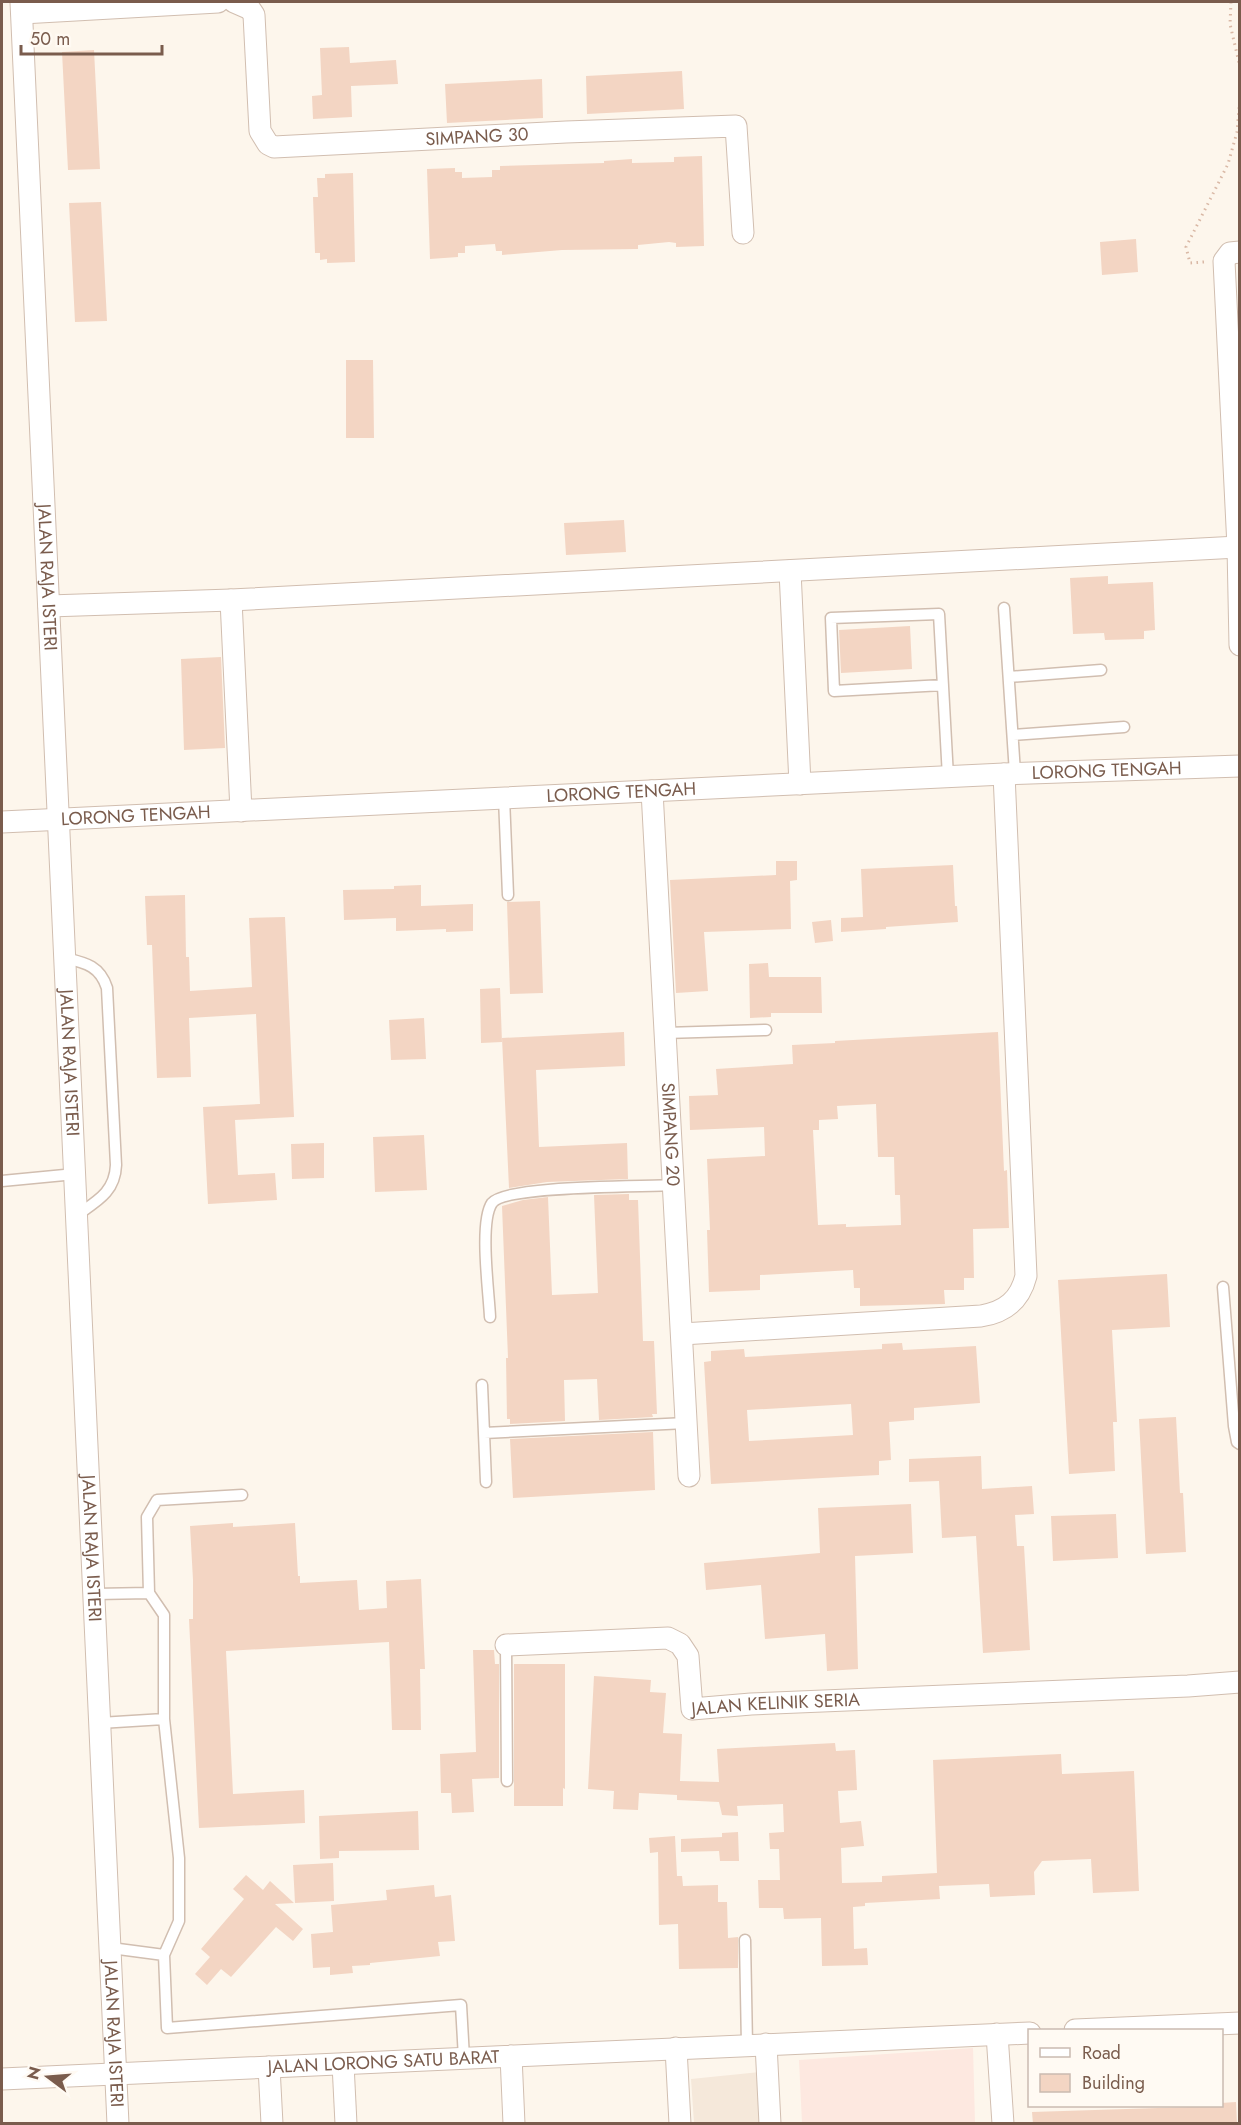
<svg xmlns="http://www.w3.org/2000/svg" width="1241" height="2125" font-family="Jost,sans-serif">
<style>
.residential{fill:#f5e8da}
.commercial{fill:#fde8e0}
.building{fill:#f3d5c3;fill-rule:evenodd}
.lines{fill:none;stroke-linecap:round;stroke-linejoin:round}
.lane-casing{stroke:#d1beb0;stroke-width:13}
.street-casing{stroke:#d1beb0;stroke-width:23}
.path{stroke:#d9b8a5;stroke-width:3;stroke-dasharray:1.5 4.5;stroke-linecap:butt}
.lane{stroke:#fff;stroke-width:10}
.street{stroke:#fff;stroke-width:21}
.labels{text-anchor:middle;stroke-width:5;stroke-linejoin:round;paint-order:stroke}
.street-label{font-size:18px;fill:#7a5c4d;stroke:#fffaf3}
</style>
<rect width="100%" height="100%" fill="#fdf6ec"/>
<path class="residential" d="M760,2072l3,51h-69l-3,-44z"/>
<path class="commercial" d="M973,2048l2,75h-173l-3,-63z"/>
<path class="building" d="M349,47l1,16 46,-3 2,24 -47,2 1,31 -39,2 -1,-23 10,-1 -2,-47z
M94,50l6,119 -32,1 -6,-118z
M682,71l2,38 -97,5 -1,-38z
M542,79l1,39 -96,5 -2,-39z
M702,156l2,90 -28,1v-4l-7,-1 -31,3v4l-76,1 -60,5v-4h-6l-1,-7 -30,2v7h-7v4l-28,2 -3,-90 28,-1v4h7v6l30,-1v-7h8v-4l104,-3v-2l28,-2v4l42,-1v-5z
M353,173l2,89 -28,1v-4l-7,1v-7h-5l-2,-56h5l-1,-19h8v-4z
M101,202l6,119 -32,1 -6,-119z
M1136,239l2,33 -36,3 -2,-33z
M346,360h27l1,78h-28z
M624,520l2,32 -60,3 -2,-32z
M1108,576v8l45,-2 2,48 -11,1v8l-39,1 -1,-7 -31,1 -3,-56z
M910,626l2,43 -71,4 -2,-43z
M221,657l4,91 -41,2 -3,-91z
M776,861h21v19l-7,1 1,48 -87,3 4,59 -32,2 -6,-113 106,-5z
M953,865l2,41h2l1,16 -72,5v2l-45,3v-14l22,-1 -2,-48z
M421,885v21l52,-2v27l-27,1v-3l-50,2v-13l-52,2 -1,-30 51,-1v-3z
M185,895l1,62h3l1,34 62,-4 -3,-69 36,-1 9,200 -59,3 3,55 37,-2 2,27 -69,4 -5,-97 57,-3 -4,-90 -67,4 2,59 -34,1 -5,-133h-5l-2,-49z
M540,901l3,92 -33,1 -3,-92z
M831,920l2,21 -18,2 -3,-21z
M768,963l1,14h52l1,36h-51v4l-21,1 -1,-54z
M500,988l2,54 -21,1 -1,-54z
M424,1018l2,41 -35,1 -2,-40z
M624,1032l1,34 -89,4 3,77 88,-4 1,36 -81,3 -38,6 -7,-150z
M998,1032l6,139 3,-1 2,58 -36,1 1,49h-10v12h-20l1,14 -85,2v-18h-6l-1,-18 -93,5v15l-51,2 -2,-62h3l-3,-71 58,-3 -1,-29 -74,3 -1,-34 29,-1 -2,-26 77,-5 -1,-19 43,-2v-2zM876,1104l2,53h16l1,38h5l1,30 -55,2v-3l-28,1 -5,-95h6v-10l19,-1 -1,-13z
M424,1135l3,55 -52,2 -2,-55z
M324,1143v35l-32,1 -1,-35z
M629,1194v6h9l5,141h11l3,73h-5l1,3 -54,3 -2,-41 -33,1 1,41 -55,3v-5h-3l-1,-61h2l-6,-152 21,-6 25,-3 4,98 46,-2 -4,-98z
M1167,1274l3,53 -58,3 5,92h-4l2,49 -46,3 -11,-194z
M902,1343l1,7 73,-4 4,57 -66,5v12l-25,2 2,38 -12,1v14l-168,9 -7,-122 7,-1v-10l33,-2 1,8 137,-8v-5zM851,1404l2,31 -104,6 -2,-31z
M1176,1417l4,76h3l3,59 -40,2 -7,-135z
M653,1432l2,58 -142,8 -3,-59z
M981,1456l1,33 50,-3 2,28 -19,1 2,31h7l6,104 -47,3 -7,-117 -34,2 -3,-57 -30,1v-23z
M911,1504l2,49 -58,3 3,113 -31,2 -2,-37 -60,5 -4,-54 -55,5 -2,-27 116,-10 -2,-45z
M1116,1514l2,44 -65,3 -2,-45z
M233,1523v4l62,-4 3,53h2v7l57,-3 2,30 28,-2 -1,-27 35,-2 4,90h-5l1,61h-29l-3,-88 -163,9 7,143 71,-4 1,33 -106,5 -10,-209h4v-39l-3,-54z
M473,1650h21l1,14h4v114l-27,1 2,33 -22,1 -1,-20h-10l-1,-39 36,-2z
M514,1664h51v125l-2,-1v18h-49z
M594,1676l57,4 -1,12 16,1 -3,40 19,1 -2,47 39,1 -2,-33 118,-6 1,8 19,-1 2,40 -19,1 2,32 21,-2 3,25 -23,2 1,35 40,-1v-6l55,-3 -4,-113 128,-6 1,20 72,-3 5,120 -46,2 -2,-34 -49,2 -8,11 1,23 -45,2 -1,-13 -50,2 1,13 -75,4v3l-12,1 1,42 13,-1 1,17 -46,1 -1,-48 -37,1 -1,-11h-24l-1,-28h22l-1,-31h-9l-1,-16 15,-1 -1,-28 -46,2 1,10 -16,-1 -3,-13 -42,-2v-5l-38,-2 -1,17 -25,-1 1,-18 -26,-2z
M418,1811l1,39 -80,1v7l-19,1 -1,-43z
M738,1832l1,29h-19l-1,-10 -38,1v-13l41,-2v-4z
M675,1836l2,40h5l1,10 35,-1v17h9l1,36 10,-1v31l-59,1 -1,-45 -19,1 -1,-73 -8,1 -1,-15z
M333,1863l1,38 -39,2 -2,-38z
M246,1875l17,15 7,-9 24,22 -19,1 28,25 -10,12 -17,-14 -45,50 -10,-8 -14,16 -12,-11 15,-17 -9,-8 43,-50 -11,-10z
M434,1885l1,12 16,-2 4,46 -17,1 2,14 -70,7v2l-18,1 1,7 -23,2v-8l-17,1 -2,-34 22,-2 -2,-27 56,-5 -1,-10z
M1236,2102l1,22h-204l-1,-12 189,-6v-3z"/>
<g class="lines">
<defs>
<path id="lane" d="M1004,608l11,165
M1009,677l92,-7
M943,685l-109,6 -3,-73 108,-4 9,163
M1013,735l111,-8
M504,798l4,97
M65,958c21,5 35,8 42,30l9,177c-1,27 -19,36 -39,50
M665,1033l101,-3
M2,1181l73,-7
M1223,1287l11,139 3,16 3,2
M490,1317c-1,-24 -11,-95 2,-114 13,-18 153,-16 181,-18
M482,1385l4,97
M484,1433l202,-10
M95,1594l54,-1
M506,1645l1,136
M100,1723l64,-4
M745,1940l2,105
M111,1948l53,7 3,73 294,-23 3,53
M164,1955l15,-34v-63l-15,-139v-104l-15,-22 -2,-76 10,-17 85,-5"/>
<g id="street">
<path id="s1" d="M21,2l97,2122"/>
<path id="s2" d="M234,2l16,7 4,6 6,116 8,13 6,3 292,-15 170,-6 7,107"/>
<path d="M22,13l196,-11"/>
<path d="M1240,252l-10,1 -6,8 14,286 2,98"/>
<path d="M790,571l10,213"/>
<path d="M231,600l10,211"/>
<path d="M49,606l182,-6 1007,-53"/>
<path id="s3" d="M652,791l37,685"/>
<path id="s4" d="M2,822l1002,-48 236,-8"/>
<path d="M682,1334l299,-18c25,-4 39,-16 45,-40l-22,-502"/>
<path id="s5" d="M506,1645l162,-7 12,6 8,12 4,53 59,-5 437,-18 52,-4"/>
<path d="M1075,2030l165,-7"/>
<path d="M997,2034l6,90"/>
<path d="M766,2044l4,80"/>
<path d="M676,2048l4,76"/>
<path d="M511,2056l3,68"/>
<path d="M343,2064l3,60"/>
<path d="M269,2067l3,57"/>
<path id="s6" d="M2,2079l1028,-46"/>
</g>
</defs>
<use href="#lane" class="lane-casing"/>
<use href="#street" class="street-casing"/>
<path class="path" d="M1231,2l-1,22 10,43
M1204,262l-14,1 -4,-16 42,-83 9,-32 3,-35"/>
<use href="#lane" class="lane"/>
<use href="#street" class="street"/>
</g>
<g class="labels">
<g class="street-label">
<text dy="6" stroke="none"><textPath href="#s2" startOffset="366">SIMPANG 30</textPath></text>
<text dy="6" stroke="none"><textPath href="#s1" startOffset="576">JALAN RAJA ISTERI</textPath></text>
<text dy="6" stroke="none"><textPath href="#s4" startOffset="1106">LORONG TENGAH</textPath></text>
<text dy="6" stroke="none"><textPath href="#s4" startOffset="620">LORONG TENGAH</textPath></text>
<text dy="6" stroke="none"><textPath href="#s4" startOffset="134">LORONG TENGAH</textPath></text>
<text dy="6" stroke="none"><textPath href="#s1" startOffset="1062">JALAN RAJA ISTERI</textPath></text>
<text dy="6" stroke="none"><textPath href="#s3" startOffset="344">SIMPANG 20</textPath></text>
<text dy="6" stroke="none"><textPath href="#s1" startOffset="1548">JALAN RAJA ISTERI</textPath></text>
<text dy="6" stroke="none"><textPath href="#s5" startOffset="327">JALAN KELINIK SERIA</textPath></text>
<text dy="6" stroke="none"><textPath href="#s1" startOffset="2034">JALAN RAJA ISTERI</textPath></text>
<text dy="6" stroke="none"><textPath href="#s6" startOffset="382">JALAN LORONG SATU BARAT</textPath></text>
</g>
</g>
<rect width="1241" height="2125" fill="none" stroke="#7a5c4d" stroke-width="6"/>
<rect x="1028" y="2029" width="195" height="78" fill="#fffaf3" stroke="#cabbb1" stroke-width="1.5"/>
<rect x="1040" y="2048" width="30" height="9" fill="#ffffff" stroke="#cabbb1" stroke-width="1.5"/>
<text x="1082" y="2059" font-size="18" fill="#7a5c4d">Road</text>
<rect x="1040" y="2074" width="30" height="18" fill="#f3d5c3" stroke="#cabbb1" stroke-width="1.5"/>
<text x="1082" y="2089" font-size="18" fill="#7a5c4d">Building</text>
<g transform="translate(48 2077) rotate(286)" stroke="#fffaf3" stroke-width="4.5" paint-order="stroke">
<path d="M0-4.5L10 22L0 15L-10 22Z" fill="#7a5c4d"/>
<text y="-9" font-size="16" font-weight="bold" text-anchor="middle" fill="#7a5c4d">N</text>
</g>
<path d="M21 45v9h141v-9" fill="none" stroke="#7a5c4d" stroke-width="3"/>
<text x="30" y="45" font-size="18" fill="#7a5c4d" stroke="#fffaf3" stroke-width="4.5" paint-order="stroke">50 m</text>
</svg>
